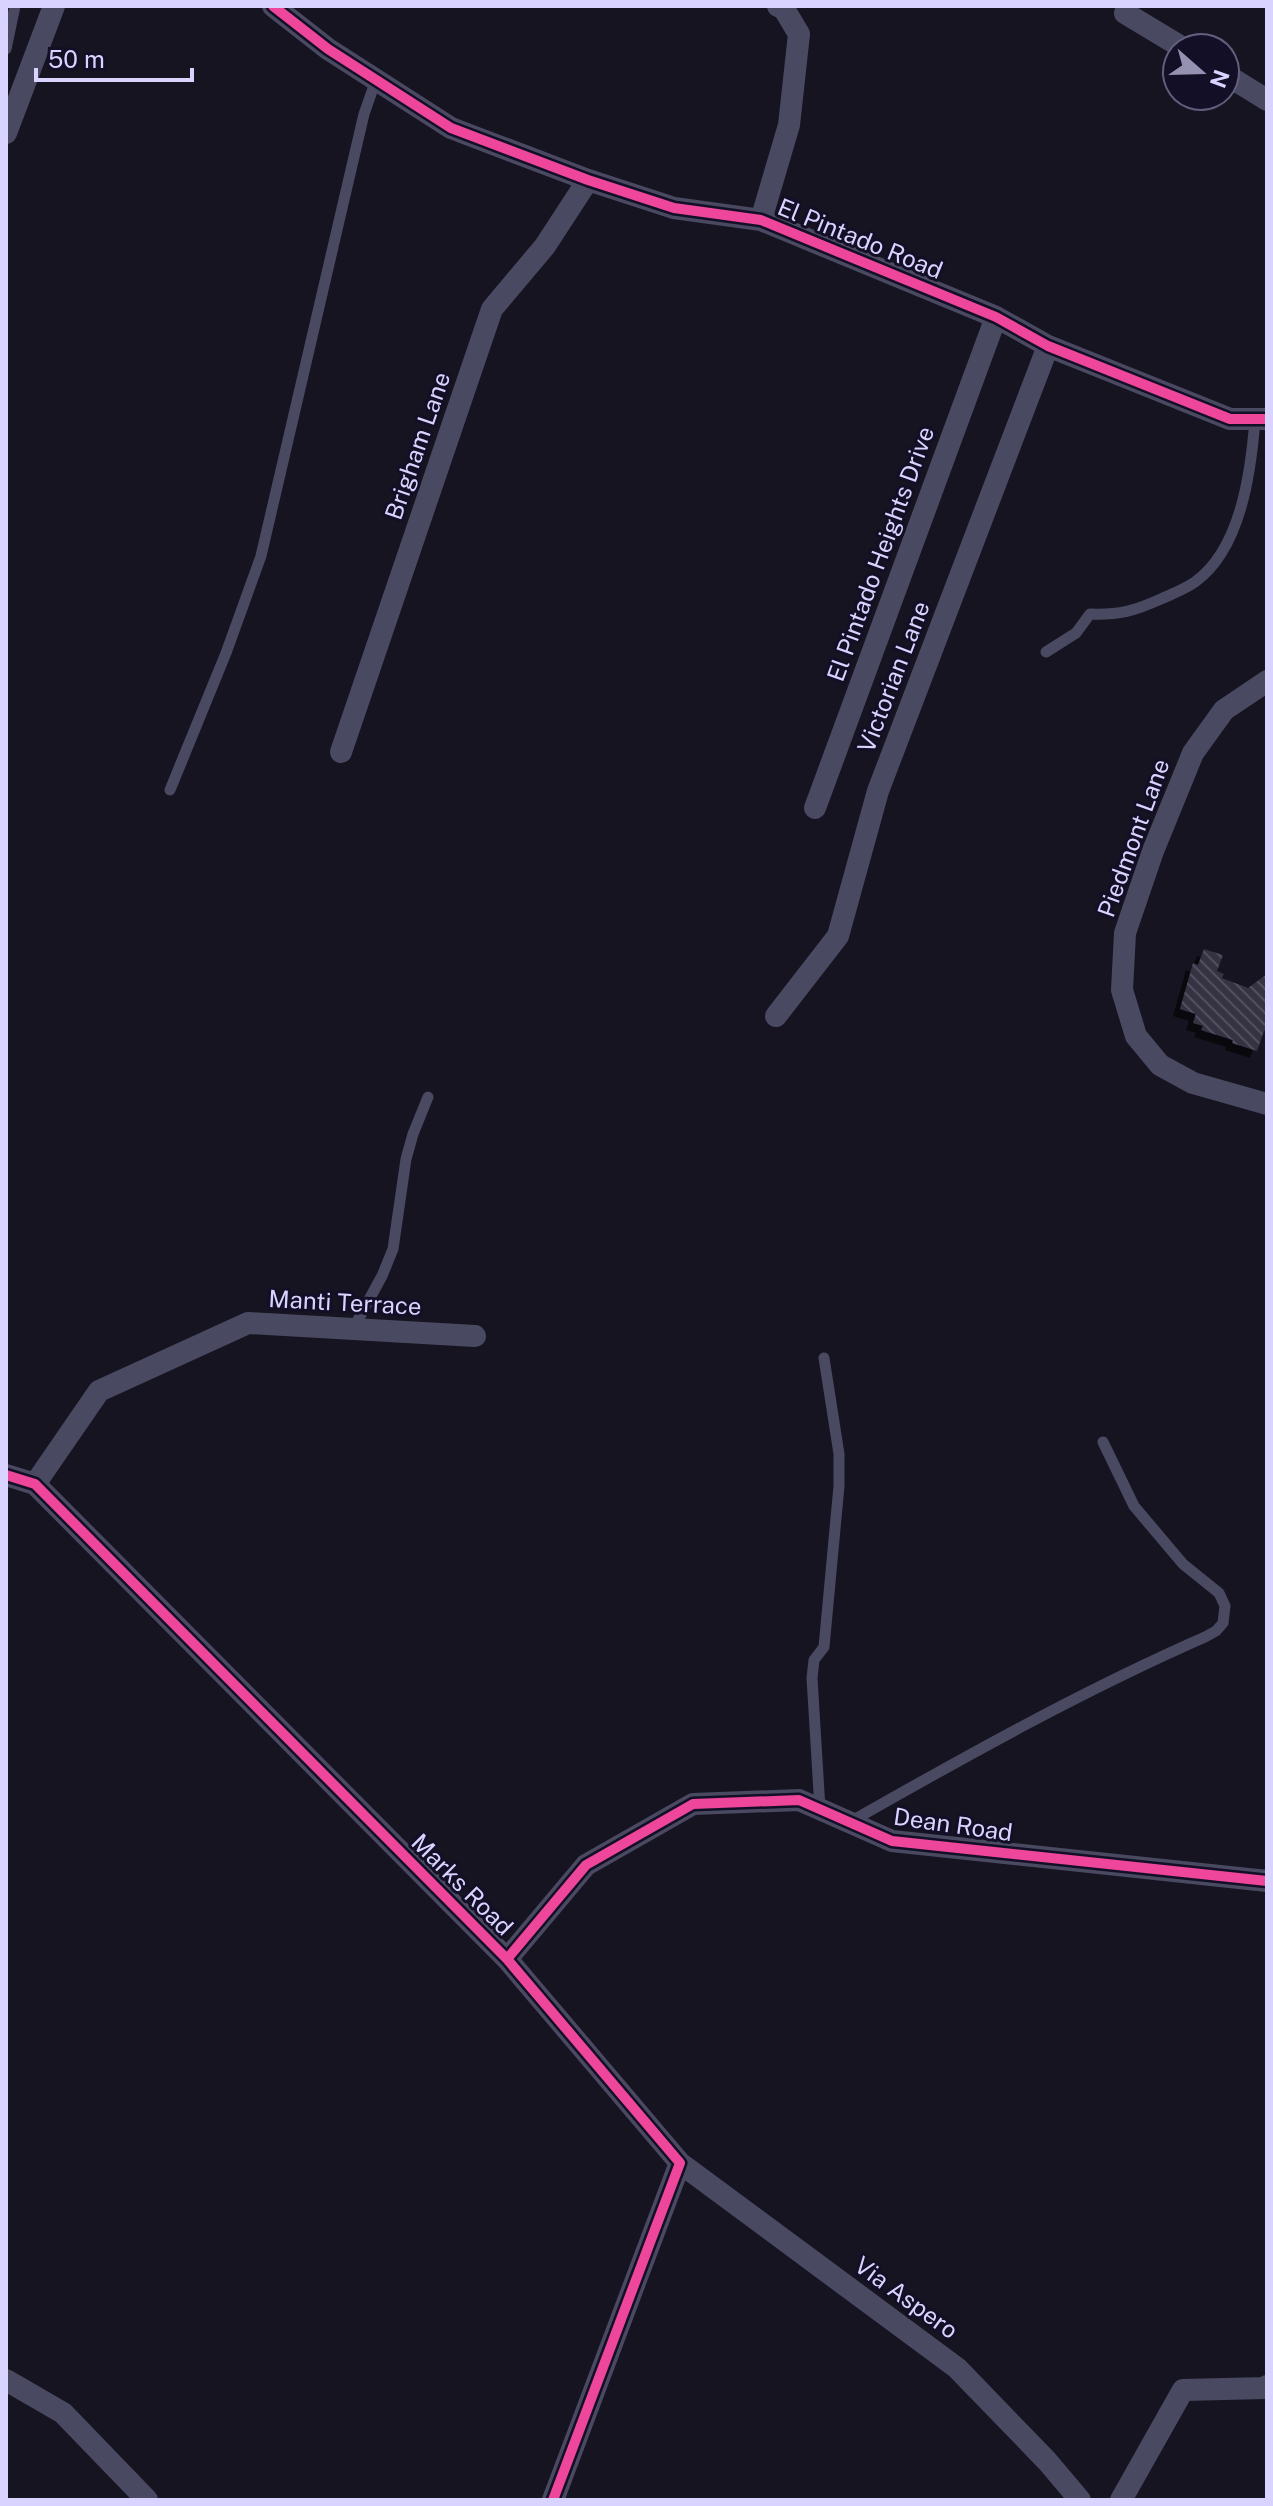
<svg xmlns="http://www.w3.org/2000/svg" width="1273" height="2506" font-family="'Public Sans',sans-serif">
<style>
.building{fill:url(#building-back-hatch);filter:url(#shadow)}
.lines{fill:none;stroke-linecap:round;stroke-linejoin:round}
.lane{stroke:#4a4962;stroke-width:11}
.street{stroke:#4a4962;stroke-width:22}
.cycleway-casing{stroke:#130f26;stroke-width:15}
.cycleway{stroke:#ed469a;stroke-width:10}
.labels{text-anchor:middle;stroke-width:6;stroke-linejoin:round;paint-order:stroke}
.street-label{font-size:24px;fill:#d9d4ff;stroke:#130f26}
</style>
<defs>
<pattern id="building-back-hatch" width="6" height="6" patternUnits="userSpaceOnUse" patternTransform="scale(2)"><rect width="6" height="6" fill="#343243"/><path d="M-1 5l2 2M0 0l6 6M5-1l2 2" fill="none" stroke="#514f5f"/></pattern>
<filter id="shadow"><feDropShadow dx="-7" dy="7" stdDeviation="0" flood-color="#0009"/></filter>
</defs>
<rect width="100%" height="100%" fill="#161421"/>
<path class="building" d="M1204,949l19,6 -6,16 7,3 -2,4 26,10 19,-14v58l-3,-1 -7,20 -25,-8 1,-3 -32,-10 2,-4 -10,-3 3,-9 -16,-5 13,-46 5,2z"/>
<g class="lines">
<path class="lane" d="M6,49l9,-43
M1046,652l30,-19 14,-19c30,1 44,-3 71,-15 11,-5 24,-10 34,-17 46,-33 56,-110 60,-163
M170,790l56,-137 35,-97 103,-442 12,-34
M353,1329l29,-53 11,-27 13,-90 7,-25 15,-37
M820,1809l-8,-131 2,-18 10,-13 15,-161v-32l-15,-96
M850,1822c116,-66 232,-131 355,-185l11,-6 7,-8 2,-17 -6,-13 -36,-29 -49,-58 -31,-64"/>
<path class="street" d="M273,6l55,43 123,79 137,52 86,28 87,12 235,97 52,29 182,73h37
M1125,13l58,35
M1225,74l42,26
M6,133l48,-127
M761,220l28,-95 10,-91 -15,-25 -6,-3
M1267,681l-43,29 -31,43 -40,98 -28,82 -3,57 14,46 24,29 33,18 74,21
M341,752l151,-443 53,-63 43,-66
M815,808l181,-491
M776,1016l62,-80 40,-145 170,-445
M6,1475l29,9 472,475 173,204 -127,337
M35,1484l64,-93 149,-68 227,13
M507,1959l79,-94 107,-61 106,-4 93,41 375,40
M680,2163l277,205 90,93 33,39
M6,2380l57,33 84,87
M1121,2500l62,-110 83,-2 1,-2"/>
<defs>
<path id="cycleway" d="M273,6l55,43 123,79 137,52 86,28 87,12 235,97 52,29 182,73h37
M6,1475l29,9 472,475 173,204 -127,337
M507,1959l79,-94 107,-61 106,-4 93,41 375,40"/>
</defs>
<use href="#cycleway" class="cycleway-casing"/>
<use href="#cycleway" class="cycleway"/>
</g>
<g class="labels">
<g class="street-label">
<text transform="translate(860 239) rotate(22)" y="8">El Pintado Road</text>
<text transform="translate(418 446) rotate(-71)" y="8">Brigham Lane</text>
<text transform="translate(881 554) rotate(-70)" y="8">El Pintado Heights Drive</text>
<text transform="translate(894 677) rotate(-69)" y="8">Victorian Lane</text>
<text transform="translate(1134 838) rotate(-70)" y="8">Piedmont Lane</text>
<text transform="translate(345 1303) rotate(3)" y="8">Manti Terrace</text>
<text transform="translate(953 1825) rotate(8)" y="8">Dean Road</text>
<text transform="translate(462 1885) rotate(45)" y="8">Marks Road</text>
<text transform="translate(906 2298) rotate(36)" y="8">Via Aspero</text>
</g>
</g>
<rect width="1273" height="2506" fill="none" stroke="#d9d4ff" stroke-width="16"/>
<g transform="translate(1201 72) rotate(110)"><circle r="38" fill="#130f26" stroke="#625e7d" stroke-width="2"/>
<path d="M0-6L14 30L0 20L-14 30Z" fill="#9591b1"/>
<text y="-12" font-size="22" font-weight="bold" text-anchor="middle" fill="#d9d4ff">N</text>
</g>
<path d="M36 68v12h156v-12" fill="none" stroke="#d9d4ff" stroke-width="4"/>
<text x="48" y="68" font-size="24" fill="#d9d4ff" stroke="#130f26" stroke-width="6" paint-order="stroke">50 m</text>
</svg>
